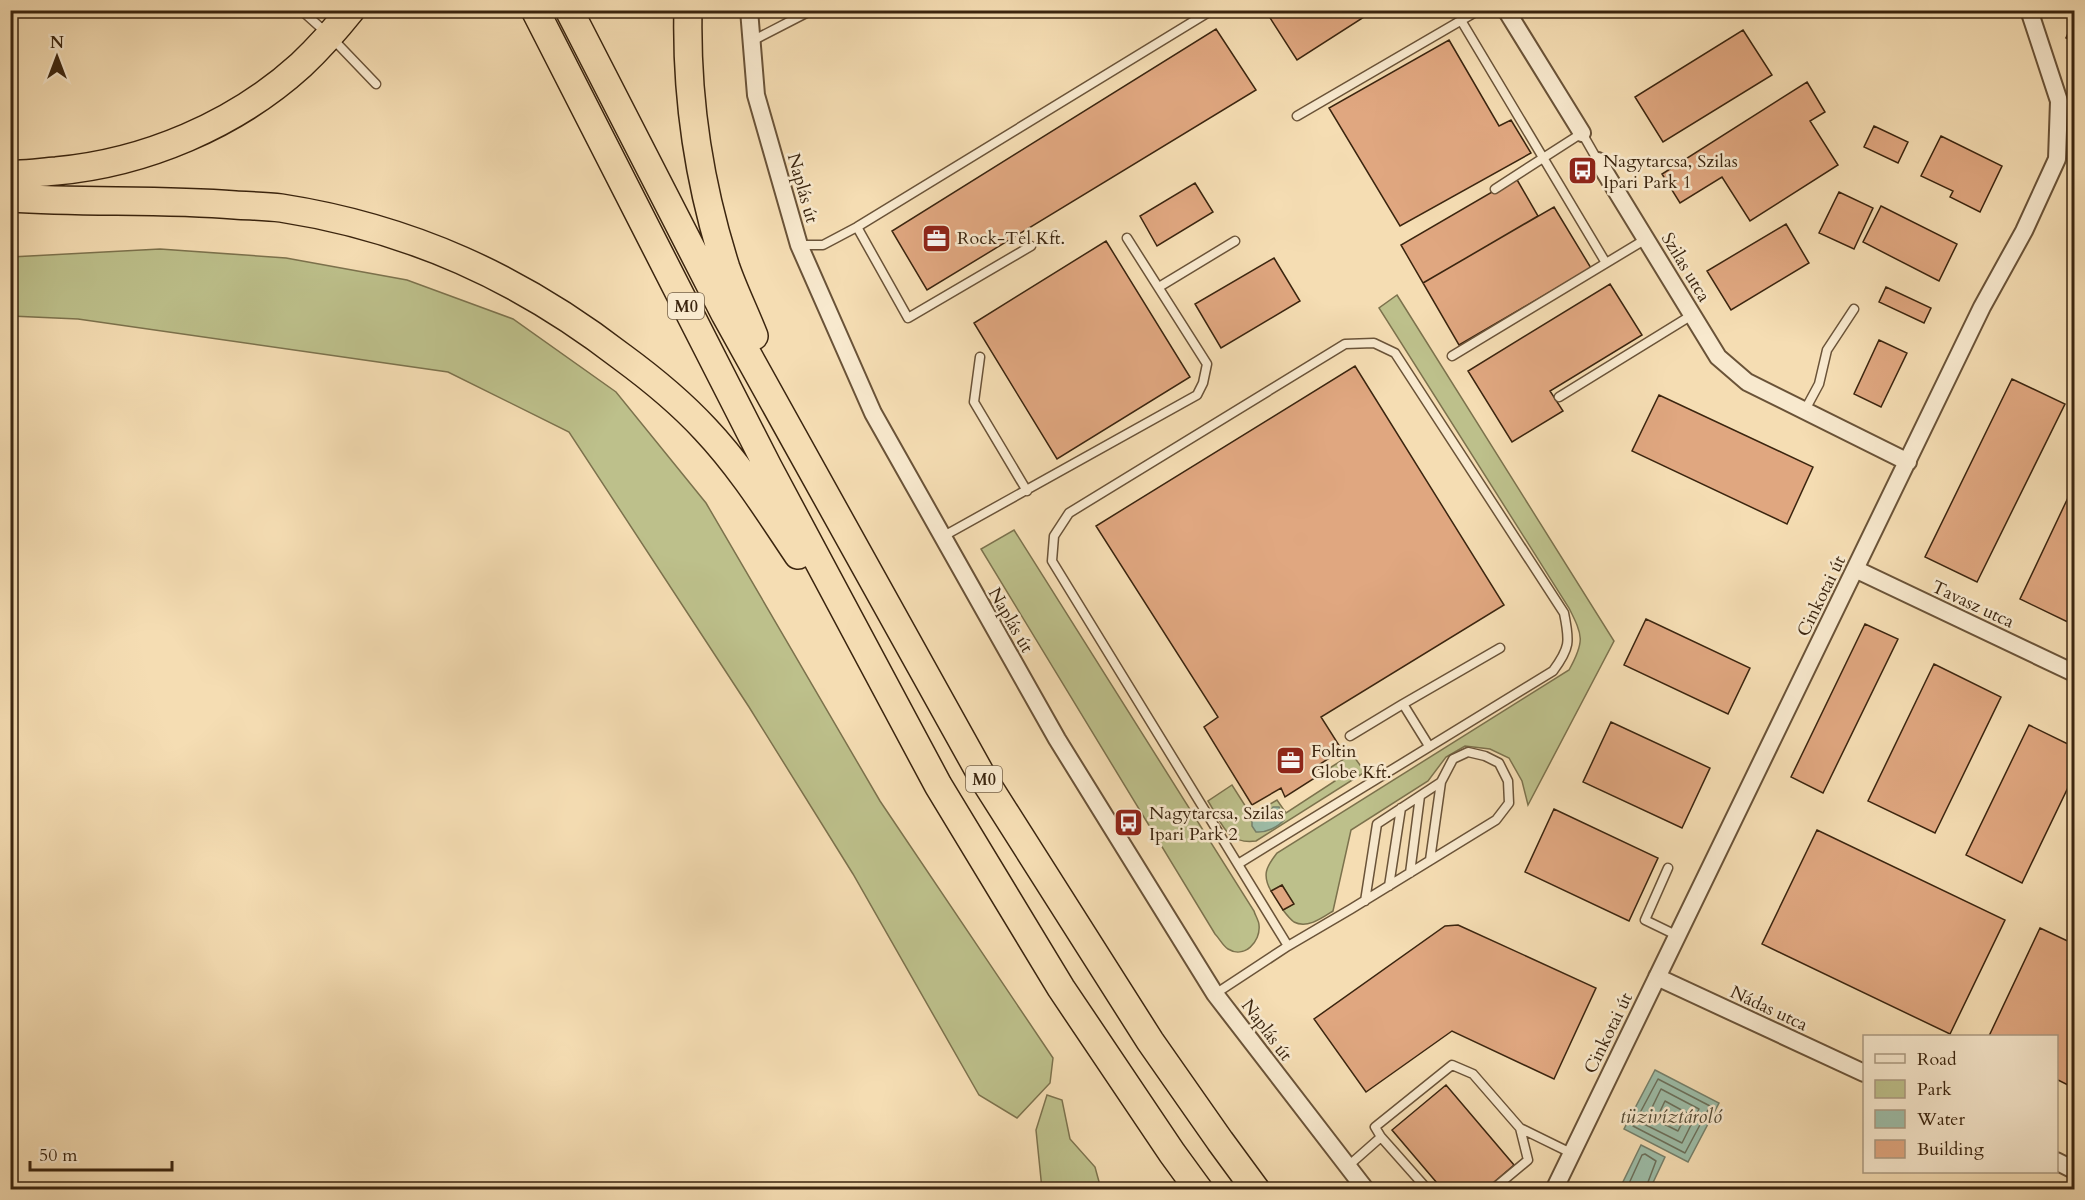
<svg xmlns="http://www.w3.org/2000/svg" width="2085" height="1200" font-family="Cardo,serif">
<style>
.green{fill:#bdc08b;stroke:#7c724d;stroke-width:1.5}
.water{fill:#9dbda8;stroke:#76806b;stroke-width:1.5}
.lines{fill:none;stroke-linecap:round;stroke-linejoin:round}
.shore{stroke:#6c715c;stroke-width:1.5}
.building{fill:#e0a780;stroke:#3b250f;stroke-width:1.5}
.service-casing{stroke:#6a5338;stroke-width:11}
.minor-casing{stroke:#6a5338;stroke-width:20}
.trunk-casing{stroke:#3b250f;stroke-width:30}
.service{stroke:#f8e9ce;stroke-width:8}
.minor{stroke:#f8e9ce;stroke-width:16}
.trunk{stroke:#f5ddb3;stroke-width:27}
.labels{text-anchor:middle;stroke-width:5;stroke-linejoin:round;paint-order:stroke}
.shield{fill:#f8e9ce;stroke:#746048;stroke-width:1.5}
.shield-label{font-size:16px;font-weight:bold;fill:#3b250f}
.poi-label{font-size:18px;fill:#3b250f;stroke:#f8e9ce;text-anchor:start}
.street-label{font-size:18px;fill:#3b250f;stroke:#f8e9ce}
.water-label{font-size:20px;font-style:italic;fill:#544b35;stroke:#f8e9ce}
</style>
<rect width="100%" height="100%" fill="#f5ddb3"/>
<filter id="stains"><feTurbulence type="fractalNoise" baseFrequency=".00333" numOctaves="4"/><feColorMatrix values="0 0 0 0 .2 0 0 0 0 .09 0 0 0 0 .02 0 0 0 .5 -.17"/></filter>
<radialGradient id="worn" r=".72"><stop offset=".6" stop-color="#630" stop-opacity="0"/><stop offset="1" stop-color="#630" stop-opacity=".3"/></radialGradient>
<path class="green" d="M160,249l126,9 121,22 106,39 103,73 90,111 174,298 173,257 -3,25 -33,35 -38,-23 -126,-221 -104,-167 -180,-275 -121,-60 -370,-53 -67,-3v-59z
M1397,295l217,346 -86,164 -6,-24 -13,-23 -19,-9 -25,-3 -19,11 -18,24 -77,49 -18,81c-11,7 -26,18 -39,11 -4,-3 -8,-8 -11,-12l10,-6 -11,-19 -11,6c-9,-16 -5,-24 6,-38l292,-183c16,-29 14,-34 0,-62l-190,-300z
M1014,530l240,381c1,4 5,10 5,14 2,17 -15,34 -31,24 -5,-3 -9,-11 -13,-15l-234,-385z
M1352,754l13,18 -109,69c-30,4 -34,-18 -48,-40l24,-16 19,30 26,-15 9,13 49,-32 -7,-12z
M1047,1095l15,5 8,39 25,28 6,22h-59l-6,-59z"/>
<path class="water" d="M1273,807h6l5,13c-6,7 -18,13 -28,12l-4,-6v-6l4,-4 13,-3z
M1655,1070l64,33 -31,59 -64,-33z
M1641,1145l24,12 -15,32h-28l-2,-1z"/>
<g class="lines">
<path class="shore" d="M1658,1079l52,27 -25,47 -52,-27z
M1661,1089l38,20 -17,34 -38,-19z
M1665,1101l22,12 -9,18 -22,-11z
M1626,1190l16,-35 3,-1 11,7 -11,29"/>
</g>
<path class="building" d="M1265,10h110l-78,50z
M2074,20v22l-8,-4z
M1216,29l40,61 -329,200 -35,-59z
M1743,30l29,45 -109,67 -28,-45z
M1449,40l50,86 12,-6 20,33 -131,73 -71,-118z
M1807,82l18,30 -15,9 28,44 -88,56 -28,-44 -42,26 -18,-29z
M1874,126l34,16 -10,21 -34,-16z
M1941,136l61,30 -22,46 -30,-15 3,-6 -32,-15z
M1516,178l22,38 -115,67 -22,-38z
M1195,183l18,29 -56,34 -17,-30z
M1839,192l34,16 -19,41 -35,-16z
M1881,206l76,38 -18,37 -76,-39z
M1554,207l37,61 -132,77 -36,-62z
M1786,224l23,39 -78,47 -24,-39z
M1106,241l84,136 -133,82 -83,-136z
M1274,258l26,43 -79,47 -26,-44z
M1610,284l32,51 -92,56 13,20 -51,31 -44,-71z
M1886,287l45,21 -7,15 -45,-21z
M1879,340l28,13 -26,54 -27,-13z
M1355,366l149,239 -183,112 21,33 -25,16 4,8 -36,23 -4,-9 -29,17 -48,-78 14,-10 -122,-191z
M2012,379l53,25 -88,178 -52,-25z
M1659,395l154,72 -26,57 -155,-73z
M2074,485v140l-54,-26z
M1646,619l104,49 -22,46 -104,-49z
M1865,624l33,15 -75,154 -32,-16z
M1934,664l67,33 -66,136 -67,-32z
M1611,722l99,46 -28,60 -99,-46z
M2029,725l45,22v28l-52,108 -56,-28z
M1554,809l104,49 -29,63 -104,-49z
M1817,830l188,90 -55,114 -188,-90z
M1282,885l12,19 -11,6 -12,-19z
M1458,925l138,63 -42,91 -102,-48 -86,61 -52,-73 131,-93z
M2040,928l34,16v144l-18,-9v-43h-67z
M1446,1085l68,80 -29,25h-42l-51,-60z"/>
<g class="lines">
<defs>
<path id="service" d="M301,10l29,26 46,48
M1462,22l144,241
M752,41l60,-31
M1297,116l182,-106
M1495,189l87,-56 16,28
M857,227l51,91 123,-72
M799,245h24l34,-18 355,-217
M1159,287l76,-46
M1452,356l194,-117
M980,357l-6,45 53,89
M1559,397l133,-82
M1805,410l14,-26 8,-34 27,-41
M942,537l255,-142 6,-12 4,-19 -80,-126
M1403,704l97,-56
M1350,736l53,-32 26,42
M1430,860l11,-78
M1238,864l315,-193c17,-23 17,-29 11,-58l-169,-260 -21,-10 -29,1 -276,169 -15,23 -2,25 236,385
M1668,868l-23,52 31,15
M1410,873l10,-77
M1389,886l12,-78
M1215,994l73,-48 63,-37 145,-89 13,-17 -1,-22 -9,-18 -14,-7 -17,-4 -15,7 -12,23 -64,42 -12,77
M1381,1137l-6,-10 77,-62 21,9 47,54 51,25
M1347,1167l34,-30 47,53
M1492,1190l36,-30 -8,-32"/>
<path id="minor" d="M749,10l7,85 43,150 74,168 184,326 158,255 151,196
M1506,10l76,123
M1598,161l120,196 29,25 161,80
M1855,569l219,104
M1657,977l207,96
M2056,1161l18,9
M1554,1190l428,-883 42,-76 33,-72 2,-58 -30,-91"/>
<path id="trunk" d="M535,10l233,457 170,318 123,203 111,165 27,37
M569,10l156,304 258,464 167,263 70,100 36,49
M688,10c-2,88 11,174 38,258 8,23 19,45 28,68
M10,174c16,1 31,-2 46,-3 89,-8 179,-46 245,-106 18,-17 34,-35 50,-55
M10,198c75,5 150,1 225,7 15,1 31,1 46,3 129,20 239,70 341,149 30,22 58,45 83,72 36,38 64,83 93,126"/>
</defs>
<use href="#service" class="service-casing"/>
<use href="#minor" class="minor-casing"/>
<use href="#trunk" class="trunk-casing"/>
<use href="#service" class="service"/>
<use href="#minor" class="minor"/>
<use href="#trunk" class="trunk"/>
</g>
<defs>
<symbol id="bus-square" viewBox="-11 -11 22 22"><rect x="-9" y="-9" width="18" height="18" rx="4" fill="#8f2418" stroke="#f8e9ce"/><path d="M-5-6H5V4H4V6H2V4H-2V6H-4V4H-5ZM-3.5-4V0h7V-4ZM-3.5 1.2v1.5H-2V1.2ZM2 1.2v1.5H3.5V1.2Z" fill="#fff"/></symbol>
<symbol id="office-square" viewBox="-11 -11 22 22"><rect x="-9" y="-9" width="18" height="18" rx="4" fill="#8f2418" stroke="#f8e9ce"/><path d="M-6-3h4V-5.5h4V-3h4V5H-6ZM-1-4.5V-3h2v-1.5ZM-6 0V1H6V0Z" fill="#fff"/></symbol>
</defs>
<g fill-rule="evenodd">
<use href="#bus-square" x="1566" y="154" width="33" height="33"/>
<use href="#office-square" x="920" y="222" width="33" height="33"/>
<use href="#office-square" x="1274" y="744" width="33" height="33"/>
<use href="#bus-square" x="1112" y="806" width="33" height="33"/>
</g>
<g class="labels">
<g class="shield">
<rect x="668" y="293" width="36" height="26" rx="4.5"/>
<rect x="966" y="766" width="36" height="26" rx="4.5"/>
</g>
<g class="shield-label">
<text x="686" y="312">M0</text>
<text x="984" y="785">M0</text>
</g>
<g class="poi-label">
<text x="1603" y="167">Nagytarcsa, Szilas<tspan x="1603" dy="21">Ipari Park 1</tspan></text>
<text x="957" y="244">Rock-Tel Kft.</text>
<text x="1311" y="757">Foltin<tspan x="1311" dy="21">Globe Kft.</tspan></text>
<text x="1149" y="819">Nagytarcsa, Szilas<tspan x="1149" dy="21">Ipari Park 2</tspan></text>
</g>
<g class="street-label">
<text transform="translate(803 188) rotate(74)" y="6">Naplás út</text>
<text transform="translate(1686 267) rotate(59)" y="6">Szilas utca</text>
<text transform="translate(1821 596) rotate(-64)" y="6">Cinkotai út</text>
<text transform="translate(1973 604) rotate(25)" y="6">Tavasz utca</text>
<text transform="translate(1011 620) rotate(60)" y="6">Naplás út</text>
<text transform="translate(1769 1008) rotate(25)" y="6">Nádas utca</text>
<text transform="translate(1267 1030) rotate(53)" y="6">Naplás út</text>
<text transform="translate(1608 1033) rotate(-64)" y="6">Cinkotai út</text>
</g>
<g class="water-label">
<text x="1671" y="1123">tüzivíztároló</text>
</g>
</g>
<rect width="2085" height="1200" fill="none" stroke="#f5ddb3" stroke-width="36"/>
<rect x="12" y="12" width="2061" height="1176" fill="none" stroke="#3b250f" stroke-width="3"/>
<rect x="18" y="18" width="2049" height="1164" fill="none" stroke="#3b250f" stroke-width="1.5"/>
<rect x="1863" y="1035" width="195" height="138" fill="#f8e9ce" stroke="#ac9b82" stroke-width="1.5"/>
<rect x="1875" y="1054" width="30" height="9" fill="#f8e9ce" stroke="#ac9b82" stroke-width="1.5"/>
<text x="1917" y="1065" font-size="18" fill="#3b250f">Road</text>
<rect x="1875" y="1080" width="30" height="18" fill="#bdc08b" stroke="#ac9b82" stroke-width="1.5"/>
<text x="1917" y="1095" font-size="18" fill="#3b250f">Park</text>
<rect x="1875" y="1110" width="30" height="18" fill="#9dbda8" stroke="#ac9b82" stroke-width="1.5"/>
<text x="1917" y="1125" font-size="18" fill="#3b250f">Water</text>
<rect x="1875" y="1140" width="30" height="18" fill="#e0a780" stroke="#ac9b82" stroke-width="1.5"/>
<text x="1917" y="1155" font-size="18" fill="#3b250f">Building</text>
<g transform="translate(57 57)" stroke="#f8e9ce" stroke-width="4.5" paint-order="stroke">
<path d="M0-4.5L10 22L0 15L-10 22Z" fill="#3b250f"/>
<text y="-9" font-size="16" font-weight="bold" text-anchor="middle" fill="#3b250f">N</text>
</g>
<path d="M30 1161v9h142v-9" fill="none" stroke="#3b250f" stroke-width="3"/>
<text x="39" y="1161" font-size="18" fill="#3b250f" stroke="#f8e9ce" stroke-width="4.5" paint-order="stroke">50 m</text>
<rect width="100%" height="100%" filter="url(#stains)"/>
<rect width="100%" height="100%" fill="url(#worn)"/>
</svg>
